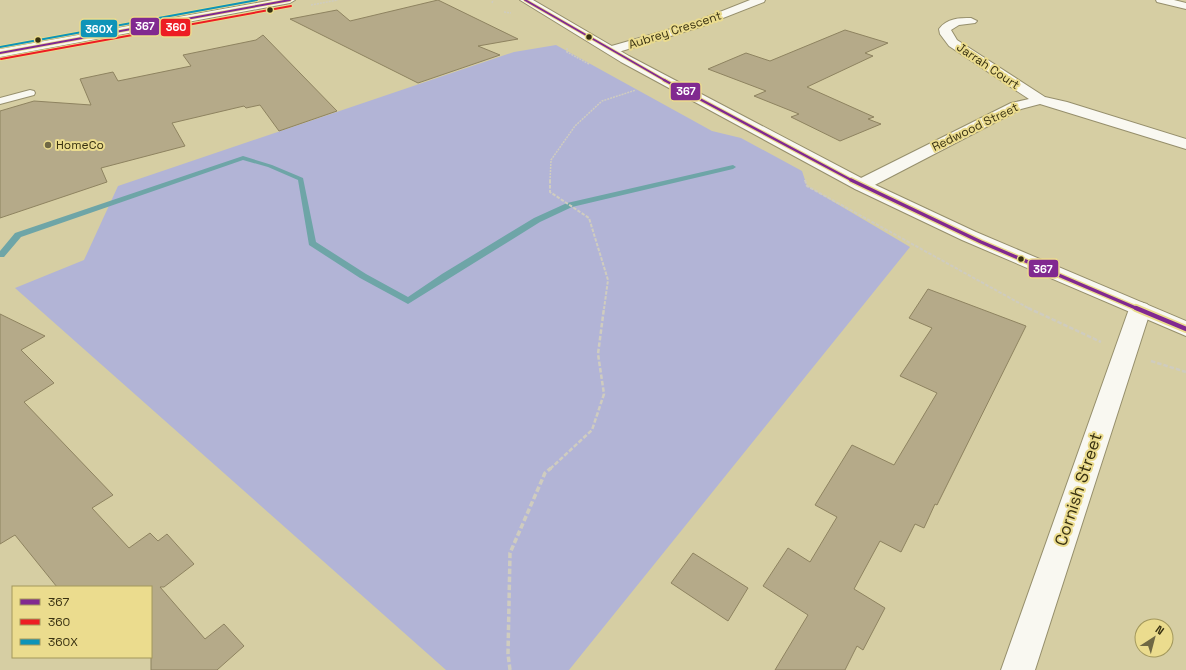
<svg xmlns="http://www.w3.org/2000/svg" width="1186" height="670" font-family="'Space Grotesk',sans-serif">
<style>
.green{fill:#b2b4d6}
.lines{fill:none;stroke-linecap:round;stroke-linejoin:round}
.stream{fill:#6ea5a7;fill-rule:evenodd}
.building{fill:#b5aa89;stroke:#8e8360}
.service-casing{stroke:#968f6c;stroke-width:2}
.minor-casing{stroke:#968f6c;stroke-width:2}
.tertiary-casing{stroke:#968f6c;stroke-width:2}
.trunk-casing{stroke:#968f6c;stroke-width:2}
.path-far3{stroke:#cfccbf;stroke-width:1.5;stroke-dasharray:2 1;stroke-linecap:butt}
.path-far2{stroke:#cfccbf;stroke-width:2;stroke-dasharray:3.5 1.5;stroke-linecap:butt}
.path-far1{stroke:#cfccbf;stroke-width:2.5;stroke-dasharray:4.5 2;stroke-linecap:butt}
.path{stroke:#cfccbf;stroke-width:3.5;stroke-dasharray:5.5 2.5;stroke-linecap:butt}
.service{fill:#f9f8f1;fill-rule:evenodd}
.minor{fill:#f9f8f1;fill-rule:evenodd}
.tertiary{fill:#f9f8f1;fill-rule:evenodd}
.trunk{fill:#f9f8f1;fill-rule:evenodd}
.bus-1-far3-casing{stroke:#ebdc8e;stroke-width:3.5}
.bus-1-far2-casing{stroke:#ebdc8e;stroke-width:4.5}
.bus-1-far1-casing{stroke:#ebdc8e;stroke-width:6}
.bus-1-casing{stroke:#ebdc8e;stroke-width:8}
.bus-2-casing{stroke:#ebdc8e;stroke-width:3.5}
.bus-3-casing{stroke:#ebdc8e;stroke-width:3.5}
.bus-1-far3{stroke:#812990;stroke-width:2}
.bus-1-far2{stroke:#812990;stroke-width:2.5}
.bus-1-far1{stroke:#812990;stroke-width:3.5}
.bus-1{stroke:#812990;stroke-width:4.5}
.bus-2{stroke:#ed1d24;stroke-width:2}
.bus-3{stroke:#0e94b8;stroke-width:2}
.bus-dot{fill:#383111;stroke:#ebdc8e;stroke-width:1.5}
.poi-dot{fill:#6f6844;stroke:#ebdc8e;stroke-width:1.5}
.labels{text-anchor:middle;stroke-width:4;stroke-linejoin:round;paint-order:stroke}
.far-street-label{font-size:12px;fill:#383111;stroke:#ebdc8e}
.far-poi-label{font-size:12px;fill:#383111;stroke:#ebdc8e;text-anchor:start}
.near-street-label{font-size:17px;fill:#383111;stroke:#ebdc8e}
.line-badge{stroke:#ebdc8e;stroke-width:1.5}
.badge-label{font-size:11px;text-anchor:middle;font-weight:bold;fill:#fff}
</style>
<rect width="100%" height="100%" fill="#d6cea3"/>
<path class="green" d="M556,45l156,86 29,7 61,33 5,15 103,61 -341,423h-123l-431,-382 69,-28 34,-74 396,-134z"/>
<g class="lines">
<path class="stream" d="M243,156l29,9 31,13 13,64 50,32 42,23 34,-23 92,-56 33,-15 166,-38 3,2 -3,2 -161,38 -32,15 -132,82 -48,-26 -51,-33 -11,-65 -30,-13 -25,-7 -222,77 -17,20h-4v-6l15,-18z"/>
</g>
<path class="building" d="M438,0l80,39 -40,7 22,9 -82,28 -128,-64 47,-9 13,11z
M845,30l43,13 -23,10 8,3 -66,31 67,30 -6,2 13,5 -41,17 -49,-24 8,-3 -45,-18 12,-5 -58,-22 38,-16 24,8z
M263,35l74,76 -58,20 -19,-26 -14,3 -2,-2 -72,17 13,23 -84,22 6,14 -107,36v-107l34,-10 57,4 -11,-26 33,-7 5,9 73,-15 -8,-11 73,-15z
M928,289l98,37 -89,179 -2,-1 -11,24 -9,-4 -14,28 -21,-11 -26,48 31,19 -22,42 -6,-4 -12,24h-70l33,-55 -45,-29 25,-38 22,14 27,-45 -22,-12 37,-60 42,20 43,-72 -37,-17 32,-48 -23,-10z
M0,314l45,22 -24,14 33,33 -30,19 89,93 -21,13 37,40 21,-15 8,8 9,-7 27,30 -30,23h-4l45,52 19,-15 20,22 -27,24h-66v-83h-94l-42,-52 -15,9z
M693,553l55,35 -20,33 -57,-38z"/>
<g class="lines">
<defs>
<path id="service" d="M30,90l4,1 1,2 -1,2 -34,9v-6z"/>
<path id="minor" d="M750,0h15l-1,2 -64,25 -88,27 -6,-4 2,-3 84,-24z
M1156,0h18l12,3v6l-29,-7z
M971,18l6,3 -2,2 -16,2 -8,5 6,10 88,57 22,5 119,37v10l-146,-45 -19,5 -154,80 -6,1 -6,-1 -2,-4 2,-4 156,-78 18,-4 -80,-53 -9,-12 -1,-5c8,-11 20,-11 32,-11z
M1140,302l7,2 4,5 -116,361h-34l128,-361 4,-5z"/>
<path id="tertiary" d="M520,0h13l96,56 238,125 109,51 210,89v15l-224,-96 -107,-51 -234,-127z"/>
<path id="trunk" d="M273,0h22l-5,3 -290,54v-8z"/>
</defs>
<use href="#service" class="service-casing"/>
<use href="#minor" class="minor-casing"/>
<use href="#tertiary" class="tertiary-casing"/>
<use href="#trunk" class="trunk-casing"/>
<path class="path-far3" d="M492,3l1,-3
M311,5l27,-5
M504,12l7,1
M567,48v4l22,12
M805,180v1
M550,181l1,-21 24,-34 27,-25 34,-11"/>
<path class="path-far2" d="M550,180v12l39,26 19,62 -4,29
M805,180l2,6 223,123"/>
<path class="path-far1" d="M1028,308l73,34
M1151,361l35,11
M550,469l42,-39 12,-36 -6,-40 6,-46"/>
<path class="path" d="M510,670l-2,-16 2,-101 35,-80 6,-5"/>
<use href="#service" class="service"/>
<use href="#minor" class="minor"/>
<use href="#tertiary" class="tertiary"/>
<use href="#trunk" class="trunk"/>
<defs>
<path id="bus-1-far3" d="M525,0l141,81
M0,53l290,-53"/>
<path id="bus-1-far2" d="M664,80l189,101"/>
<path id="bus-1-far1" d="M851,180l130,62 157,67"/>
<path id="bus-1" d="M1136,308l50,21"/>
<path id="bus-2" d="M1,59l290,-53"/>
<path id="bus-3" d="M0,47l257,-47"/>
</defs>
<use href="#bus-1-far3" class="bus-1-far3-casing"/>
<use href="#bus-1-far2" class="bus-1-far2-casing"/>
<use href="#bus-1-far1" class="bus-1-far1-casing"/>
<use href="#bus-1" class="bus-1-casing"/>
<use href="#bus-2" class="bus-2-casing"/>
<use href="#bus-3" class="bus-3-casing"/>
<use href="#bus-1-far3" class="bus-1-far3"/>
<use href="#bus-1-far2" class="bus-1-far2"/>
<use href="#bus-1-far1" class="bus-1-far1"/>
<use href="#bus-1" class="bus-1"/>
<use href="#bus-2" class="bus-2"/>
<use href="#bus-3" class="bus-3"/>
</g>
<g class="bus-dot">
<circle cx="270" cy="10" r="3.5"/>
<circle cx="589" cy="37" r="3.5"/>
<circle cx="38" cy="40" r="3.5"/>
<circle cx="1021" cy="259" r="3.5"/>
</g>
<circle class="poi-dot" cx="48" cy="145" r="4"/>
<g class="labels">
<g class="far-street-label">
<text transform="translate(675 30) rotate(-18)" y="4">Aubrey Crescent</text>
<text transform="translate(988 66) rotate(34)" y="4">Jarrah Court</text>
<text transform="translate(975 127) rotate(-26)" y="4">Redwood Street</text>
</g>
<g class="far-poi-label">
<text x="56" y="149">HomeCo</text>
</g>
<g class="near-street-label">
<text transform="translate(1078 489) rotate(-72)" y="6">Cornish Street</text>
</g>
</g>
<g class="line-badge">
<rect x="130" y="17" width="30" height="19" rx="4" fill="#812990"/>
<rect x="160" y="18" width="31" height="19" rx="4" fill="#ed1d24"/>
<rect x="80" y="19" width="38" height="19" rx="4" fill="#0e94b8"/>
<rect x="670" y="82" width="31" height="19" rx="4" fill="#812990"/>
<rect x="1028" y="259" width="31" height="19" rx="4" fill="#812990"/>
</g>
<g class="badge-label">
<text x="145" y="30">367</text>
<text x="176" y="31">360</text>
<text x="99" y="33">360X</text>
<text x="686" y="95">367</text>
<text x="1043" y="273">367</text>
</g>
<rect x="12" y="586" width="140" height="72" fill="#ebdc8e" stroke="#a3985c"/>
<rect x="20" y="599" width="20" height="6" fill="#812990" stroke="#a3985c"/>
<text x="48" y="606" font-size="12" fill="#383111">367</text>
<rect x="20" y="619" width="20" height="6" fill="#ed1d24" stroke="#a3985c"/>
<text x="48" y="626" font-size="12" fill="#383111">360</text>
<rect x="20" y="639" width="20" height="6" fill="#0e94b8" stroke="#a3985c"/>
<text x="48" y="646" font-size="12" fill="#383111">360X</text>
<g transform="translate(1154 638) rotate(36)"><circle r="19" fill="#ebdc8e" stroke="#a3985c"/>
<path d="M0-3L7 15L0 10L-7 15Z" fill="#6f6844"/>
<text y="-6" font-size="11" font-weight="bold" text-anchor="middle" fill="#383111">N</text>
</g>
</svg>
